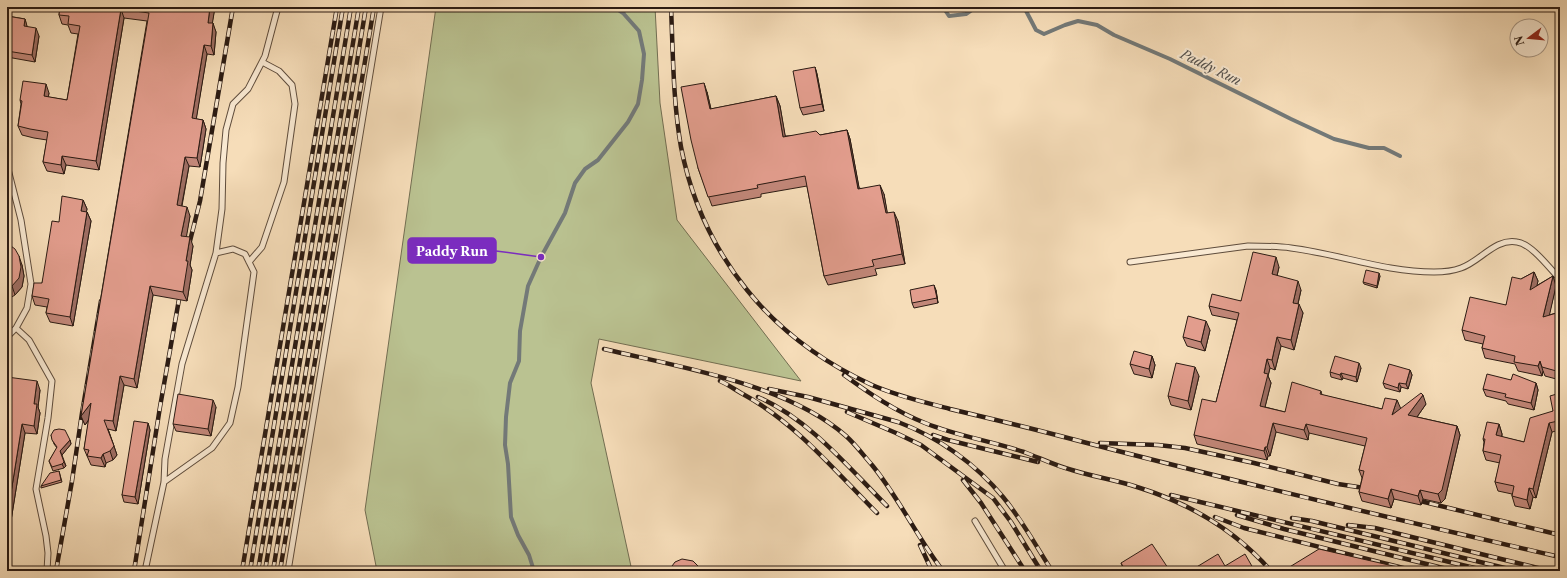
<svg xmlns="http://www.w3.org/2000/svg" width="1567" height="578" font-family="'Libre Caslon Text',serif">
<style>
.green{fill:#bac291;stroke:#726e52}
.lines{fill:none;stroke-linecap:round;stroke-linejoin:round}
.stream{stroke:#737978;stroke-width:4}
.lane-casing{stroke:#5e4c3c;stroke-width:7}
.lane{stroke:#f9e9d2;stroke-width:5}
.rail-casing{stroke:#2b1b13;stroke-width:4.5}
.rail{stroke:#f9e9d2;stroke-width:3;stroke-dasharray:9;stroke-linecap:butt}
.wall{fill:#c28779;stroke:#2b1b13}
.shaded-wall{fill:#9e6e63;stroke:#2b1b13}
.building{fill:#e29d8d;stroke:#2b1b13}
.labels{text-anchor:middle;stroke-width:4;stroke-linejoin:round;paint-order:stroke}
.water-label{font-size:13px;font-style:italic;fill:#55524e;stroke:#f9e9d2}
.leader{fill:none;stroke:#7b2cbf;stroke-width:1.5}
.callout-dot{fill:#7b2cbf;stroke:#f9e9d2;stroke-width:1.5}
.callout{fill:#7b2cbf;stroke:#7b2cbf;stroke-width:1.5}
.callout-label{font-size:13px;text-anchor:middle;font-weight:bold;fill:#fff}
</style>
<rect width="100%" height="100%" fill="#f6ddb9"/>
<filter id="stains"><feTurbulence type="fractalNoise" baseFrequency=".005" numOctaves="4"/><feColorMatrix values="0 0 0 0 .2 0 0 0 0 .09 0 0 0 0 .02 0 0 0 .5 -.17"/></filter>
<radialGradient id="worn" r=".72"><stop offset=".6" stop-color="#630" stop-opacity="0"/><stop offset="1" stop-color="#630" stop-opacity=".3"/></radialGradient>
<path class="green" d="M436,7h219l5,96 17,117 124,161 -202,-42 -8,44 41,188h-255l-12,-61z"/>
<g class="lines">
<path class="stream" d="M614,7l9,6
M943,7l6,9 17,-2 10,-7
M1024,7l12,23 8,4 21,-9 13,-4 19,4 17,10 56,24 121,60 43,20 35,9h15l16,8
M534,571l-5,-16 -11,-20 -7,-18 -3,-53 -3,-19 1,-28 4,-34 9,-22 1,-30 8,-45 13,-29 24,-44 10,-30 10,-14 13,-9 30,-38 10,-18 4,-24 2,-26 -5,-23 -16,-18 3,-6"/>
<defs>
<path id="lane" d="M7,165l14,55 10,64 -4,24 -11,20 -9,9
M216,253l6,-44 1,-46 3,-33 7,-26 15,-15 17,-33 13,-49
M249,262l13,-15 22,-65 11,-78 -3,-19 -13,-14 -17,-9
M1130,262l118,-16c15,0 29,0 43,2 48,6 94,24 143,24 9,0 19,-1 27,-4 20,-7 34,-30 56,-26 15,2 33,27 43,37
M16,328l13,12 23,41 -4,37 -12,71 10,47 2,17 -1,18
M975,521l30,50
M145,571l19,-89 1,-23 17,-95 34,-111 17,-4 12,5 9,18 -16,115 -8,36 -18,25 -48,34
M288,571l93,-564"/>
</defs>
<use href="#lane" class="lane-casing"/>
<use href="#lane" class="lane"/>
<defs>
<path id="rail" d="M671,7c2,46 2,95 10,140 10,52 33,102 66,143 33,41 77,73 125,95 25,11 52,17 78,24 38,9 76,18 114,28 164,43 330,82 496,120
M188,249l12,-48 33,-194
M604,349c75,18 183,35 242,87 10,9 18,20 26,29 27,33 45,72 71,106
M844,375c26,19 51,36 81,48 32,13 66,18 99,29 16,6 32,14 48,18 22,7 44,10 65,17 52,16 98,43 134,84
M720,381c7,3 14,8 21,12 54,29 93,77 136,120
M769,389l39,8 90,25c40,15 78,42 105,75 19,23 33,49 49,74
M758,397c52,23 90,70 129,109
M847,412l49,21 25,12 72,53 18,24 30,49
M933,435l15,5 90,22
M1100,443l58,2 27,3 69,15 84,21 33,5
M963,480l18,23 44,68
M1171,495l316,76
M1412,499l148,36
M1237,515l47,14 171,42
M1215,517l29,11 171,43
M1292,518l20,3 205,50
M1348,525l27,3 175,43
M920,545l12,26
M56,571l16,-90 10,-68 19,-112
M134,571l26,-164 21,-119
M242,571l95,-564
M250,571l93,-564
M258,571l93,-564
M265,571l94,-564
M273,571l93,-564
M280,571l94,-564"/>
</defs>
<use href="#rail" class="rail-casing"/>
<use href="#rail" class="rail"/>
</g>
<path class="wall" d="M60,7h155l-3,16 4,9 -2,23 -7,-1 -11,65 7,1 3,9 -6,38 -11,-1 -7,40 8,10 -4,20 7,10 -3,19 2,5 -5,31 -34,-6 -16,93 -13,-3 -8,46 -8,-2 9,26 -4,5 -7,3 -1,4 -14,-2 -7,-16 5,-29 -4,5 -4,-9 66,-395 -23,-3 -25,152 -33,-5 -2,9 -17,-3 -4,-9 4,-22 -13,-2 -12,-3 -4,-9 3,-22 -1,-4 29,-7 -1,4 19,3 11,-66 -7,-1 -3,-8 -6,-1 -3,-9z
M7,16l18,3 2,8 12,9 -4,26 -28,-5z
M815,67l2,7 7,37 -21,4 -3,-7z
M707,92l4,17 65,-13 4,10 5,30 35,-1 27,-5 3,9 9,49 25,6 3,19 11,8 7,43 -30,5 2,6 -49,10 -4,-9 -17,-90 -46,8v3l-49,9 -14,-38z
M83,200l4,9 -1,3h1l4,9 -18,105 -23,-4 -4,-9 1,-6 -12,-2 -3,-9 10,-13 17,-61z
M7,243l15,22 2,11 -2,11 -7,8 -8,5z
M1279,267l-2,9 24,14 -3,14 5,9 -9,37 -13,-4 -6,24 -5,-2 -2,8 3,7 -6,24 20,5 36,-21 1,4 60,14 15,-9 3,9 26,-5 -9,13 40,9 3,9 -15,64 -4,4 -18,-4 -2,6 -27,-6 -3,9 -29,-7 -3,-9 3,-14 -3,-8 6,-24 -56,-13 -1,7 -32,-8 -6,24h-2l-1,4 -70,-16 -3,-9 22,-33 21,-82 -25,-5 -3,-9 32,-5z
M1534,272l4,9 -2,5 17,-10 3,10 -7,29 11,-3v68l-15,-4 -2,-5 -1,5 -24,-5 -3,-7 -30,-6 -3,-10 1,-4 -18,-4 -3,-10 44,-25 15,-26z
M1380,276l-3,12 -13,-4 -1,-2z
M936,290l2,13 -24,5 -2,-5z
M1210,330l-5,21 -18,-5 -4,-9z
M1152,356l3,9 -3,13 -18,-4 -4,-10z
M1361,368l-4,14 -14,-4 -1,2 -11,-3 -1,-5z
M1410,370l2,5 -4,14 -7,-2 -1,5 -15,-4 -2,-5z
M1199,376l-8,34 -20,-5 -3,-9z
M7,377l33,13 -2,17 2,6 -3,21 -12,-1 -15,94 -3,-1z
M1511,380l25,3 2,7 -4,20 -26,-6 -2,-3 -20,-5 -3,-7z
M1560,393v37l-8,2 -16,66 -3,-1 -3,12 -15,-3 -3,-10v-2l-14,-3 -3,-9 5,-19 -14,-3 -3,-9 1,-9 -1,-3 16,-15 3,10v3l22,5 29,-31z
M216,407l-5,29 -35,-5 -3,-7z
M148,423l2,7 -12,74 -14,-2 -2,-7z
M51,435l19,5 1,4 -9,11 4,11 -2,2 -11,3 -4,-10 8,-13 -3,-4z
M59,471l3,11 -21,6v-2z
M1121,563l49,8h-46z"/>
<path class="shaded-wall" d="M210,7h5l-4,25 -3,-9z
M121,9l3,9 -25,152 -3,-9z
M25,19l2,7 -1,8 -2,-8z
M213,23l3,9 -2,23 -3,-9z
M36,28l3,8 -4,26 -3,-7z
M204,45l3,9 -12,73 -3,-9z
M815,67l2,7 7,37 -2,-7z
M704,83l3,9 6,26 -3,-9z
M46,84l3,9 -2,12 -3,-9z
M776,96l4,10 7,40 -4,-9z
M203,120l3,9 -6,38 -3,-9z
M847,130l3,9 11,59 -3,-9z
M62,156l4,9 -2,9 -3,-9z
M185,157l4,9 -9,48 -3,-9z
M880,185l4,9 5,28 -3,-9z
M83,200l4,9 -2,11 -4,-9z
M187,207l3,9 -5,29 -4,-9z
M87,212l4,9 -18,105 -3,-9z
M894,212l4,9 7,43 -3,-10z
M190,237l3,9 -3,19 2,5 -5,31 -4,-9 3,-31z
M19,256l3,9 2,11 -2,11 -7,8 -3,-9z
M1276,257l3,10 -4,17 -3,-10z
M1534,272l4,9 -4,18 -4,-9z
M1379,273l1,3 -3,12v-2z
M1553,276l3,10 -9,40 -4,-9z
M1298,281l3,9 -5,22 -3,-9z
M934,285l2,5 2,13 -1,-5z
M150,286l3,9 -16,93 -3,-9z
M1299,304l4,9 -9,37 -3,-10z
M1206,321l4,9 -5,21 -4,-9z
M1277,337l4,9 -6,24 -3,-10z
M1152,356l3,9 -3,13 -3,-9z
M1267,359l3,9 -2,8 3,7 -8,32 -3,-9 4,-33z
M1540,361l3,10 -1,5 -4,-10z
M1359,363l2,5 -4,14 -1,-5z
M1195,367l4,9 -8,34 -3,-9z
M1410,370l2,5 -4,14 -2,-5z
M1341,373l2,5 -1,2 -2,-5z
M120,376l4,9 -8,46 -3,-10z
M37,381l3,9 -2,17 2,6 -3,21 -3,-8v-22z
M1399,383l2,4 -1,5 -2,-4z
M1536,383l2,7 -4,20 -3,-7z
M1423,395l3,9 -14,20 -4,-9z
M213,400l3,7 -5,29 -3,-7z
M1397,400l4,9 -9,6z
M91,403l3,9 -9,13 -4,-9z
M148,423l2,7 -12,74 -3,-7z
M1273,423l3,9 -6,24 -3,-9z
M1549,423l3,9 -16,66 -3,-9z
M22,424l3,9 -15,94 -3,-9z
M1306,424l3,9 -1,7 -4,-10z
M1499,424l3,10 -2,11 -4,-10z
M1457,426l3,9 -15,64 -4,4 -3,-9z
M108,429l9,26 -4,5 -3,-9z
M70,440l1,4 -9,11 -2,-4z
M1265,447l3,9 -1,4 -3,-9z
M103,454l3,9 -1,4 -4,-9z
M64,462l2,4 -2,2 -2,-4z
M1529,488l4,9 -3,12 -3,-9z
M1391,489l3,10 -3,9 -3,-9z
M1420,490l3,9 -2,6 -3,-9z"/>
<path class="building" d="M60,7h150l-2,16h5l-2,23 -7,-1 -12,73 11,2 -6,38 -12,-1 -8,48 10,2 -6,29 9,1 -4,24h2l-5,31 -33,-6 -16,93 -14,-3 -7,45 -9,-1 10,26 -4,5 -7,3 -2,4 -14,-2 2,-6 -5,-1 7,-46 -10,13 68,-403 -28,-4 -25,152 -34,-5 -1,9 -18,-3 5,-30 -18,-3 -12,-3 4,-25 -2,-1 3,-19 23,3 -2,12 23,4 13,-74 -12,-2 1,-8 -10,-1z
M7,16l18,3 -1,7 12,2 -4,27 -25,-4z
M815,67l7,37 -22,4 -7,-37z
M704,83l6,26 66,-13 7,41 33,-6 4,4 27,-5 11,59 22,-4 6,28 8,-1 8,42 -30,6 2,6 -50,10 -19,-100 -48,9 1,3 -50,9 -10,-29 -7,-28 -10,-53z
M62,196l21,4 -2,11 6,1 -17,105 -24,-4 3,-14 -17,-3 2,-13h8l10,-62 7,1z
M7,243l8,6 4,7 2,11 -2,11 -7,8 -5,3z
M1253,252l23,5 -4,17 26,7 -5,22 6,1 -8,36 -14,-3 -5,23 -5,-1 -3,14 4,1 -8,32 25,6 7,-30 29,9 -1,3 62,15 3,-11 12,2 -5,15 29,-22 2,2 -15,20 49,11 -15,64 -4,4 -18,-4 -2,6 -27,-7 -3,10 -29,-7 5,-21 -5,-1 8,-32 -61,-14 -2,6 -31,-7 -6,24h-2l-1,4 -70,-16 8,-36 14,3 23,-89 -30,-7 3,-12 29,7z
M1366,270l13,3 -2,13 -14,-4z
M1534,272l-4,18 23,-14 -10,41 17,-5v60l-18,-5 -2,-6 -2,5 -24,-4 1,-6 -33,-8 3,-12 -23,-6 8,-33 36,8 6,-28 9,2z
M934,285l3,13 -25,5 -2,-13z
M1188,316l18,5 -5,21 -18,-5z
M1134,351l18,5 -3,13 -19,-5z
M1335,356l24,7 -3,14 -15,-4 -1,2 -10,-3z
M1176,363l19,4 -7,34 -20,-5z
M1389,364l21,6 -4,14 -7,-1 -1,5 -15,-5z
M1487,374l24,6 2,-6 23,9 -5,20 -26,-6 1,-3 -23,-5z
M7,377l30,4 -3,23h3l-3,22 -12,-2 -15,94z
M1560,393v28h-2l-9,2 -16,66 -4,-1 -2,12 -15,-4 2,-10 -19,-4 6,-27 -18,-4 2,-12h-2l4,-17 12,2 -3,11 28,7 6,-24 23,-7 -3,-15z
M178,394l35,6 -5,29 -35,-5z
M134,421l14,2 -13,74 -13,-2z
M59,429l6,1 5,10 -10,11 4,11 -2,2 -10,3 -3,-6 8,-14 -5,-7 -1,-5 3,-5z
M59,471l2,9 -20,6 9,-13z
M1152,544l18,27h-44l-5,-8z
M1319,549l96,22h-132z
M1218,554l7,12 20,-12 8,14 3,3h-66z
M682,559l11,2 5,5 1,5h-27v-5l3,-4z
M1428,569l8,2h-8z"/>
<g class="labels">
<g class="water-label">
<text transform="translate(1211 67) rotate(26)" y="5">Paddy Run</text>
</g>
</g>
<path class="leader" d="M541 257L496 251"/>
<circle class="callout-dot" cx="541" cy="257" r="4"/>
<rect class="callout" x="408" y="238" width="88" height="25" rx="4"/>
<g class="callout-label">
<text x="452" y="256">Paddy Run</text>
</g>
<rect width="1567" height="578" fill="none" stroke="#f6ddb9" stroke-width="24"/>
<rect x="8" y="8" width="1551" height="562" fill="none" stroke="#2b1b13" stroke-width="2"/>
<rect x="12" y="12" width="1543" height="554" fill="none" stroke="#2b1b13"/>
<g transform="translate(1529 38) rotate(254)"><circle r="19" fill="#f9e9d2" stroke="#a79786"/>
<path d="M0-3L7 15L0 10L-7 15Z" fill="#8f2418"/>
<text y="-6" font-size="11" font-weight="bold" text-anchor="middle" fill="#2b1b13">N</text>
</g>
<rect width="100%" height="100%" filter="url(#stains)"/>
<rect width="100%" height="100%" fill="url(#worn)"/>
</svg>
